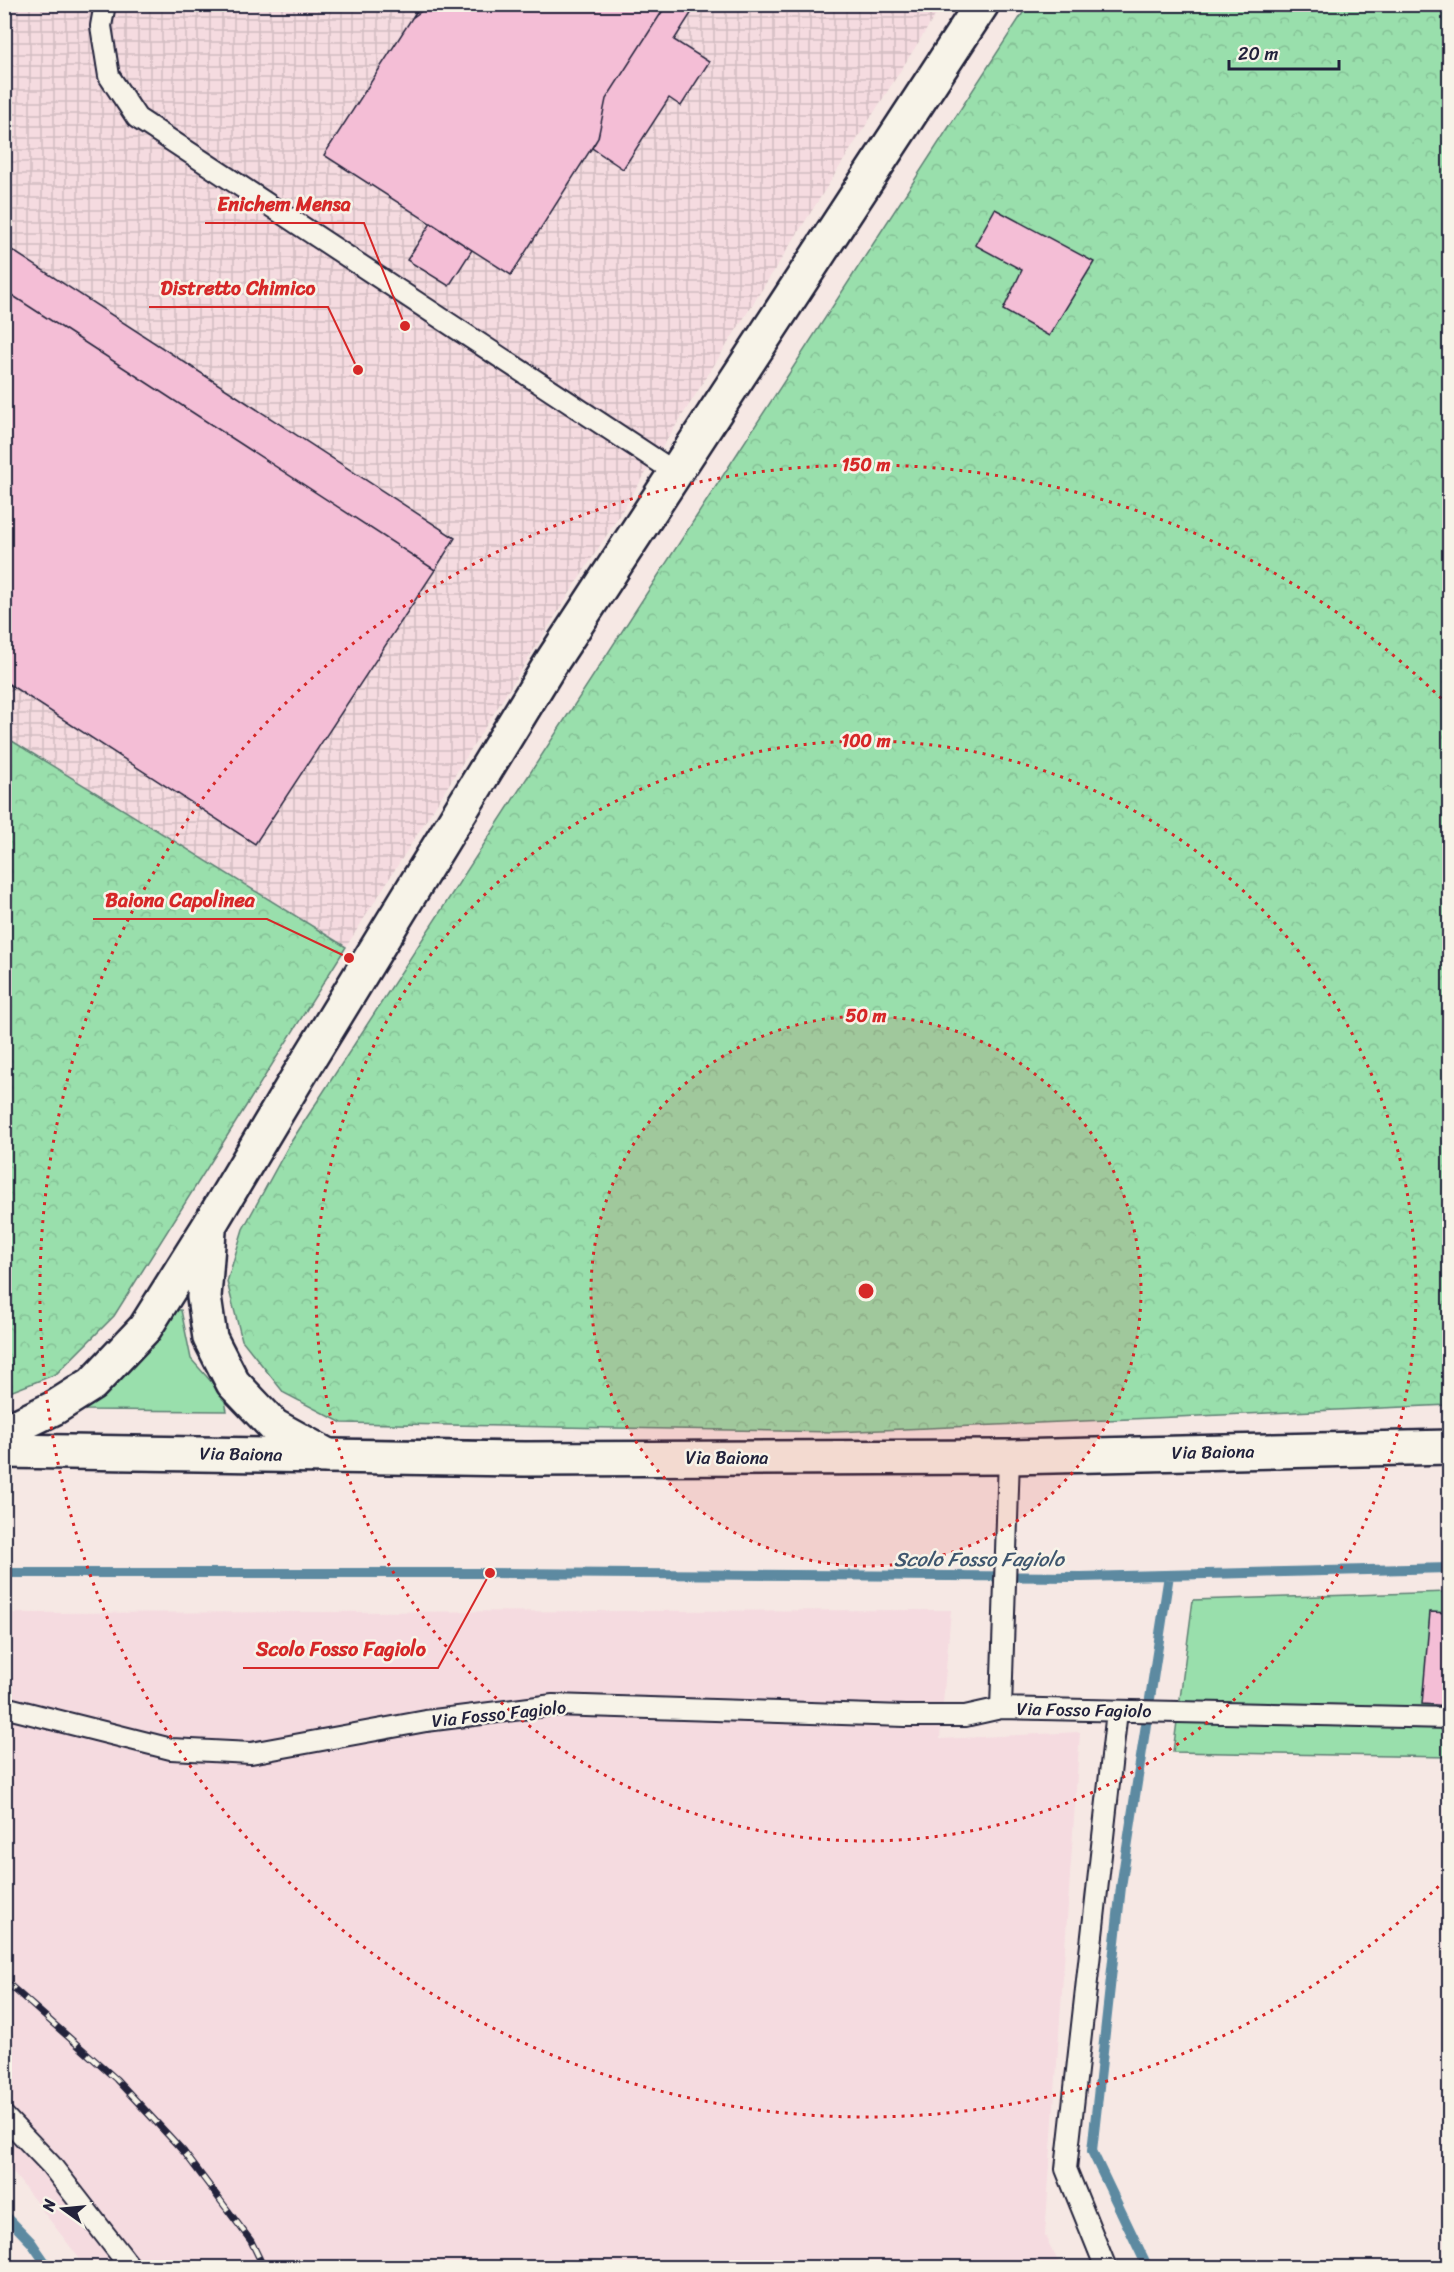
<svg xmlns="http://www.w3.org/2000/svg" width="1454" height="2272" font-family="Sriracha,sans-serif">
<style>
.built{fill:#f5dbe0}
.industrial{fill:url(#industrial-grid)}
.green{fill:#99dfac;stroke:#5e8074;stroke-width:1.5}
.forest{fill:url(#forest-crowns);stroke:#5e8074;stroke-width:1.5}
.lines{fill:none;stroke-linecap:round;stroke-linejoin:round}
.stream{stroke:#5d8aa1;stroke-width:10}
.building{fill:#f4bed6;stroke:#22223b;stroke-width:1.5}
.service-casing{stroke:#22223b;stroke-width:24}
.minor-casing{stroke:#22223b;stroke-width:38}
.secondary-casing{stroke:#22223b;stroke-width:38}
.service{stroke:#f7f3e8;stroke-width:20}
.minor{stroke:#f7f3e8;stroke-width:33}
.secondary{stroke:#f7f3e8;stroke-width:33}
.rail-casing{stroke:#22223b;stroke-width:7}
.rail{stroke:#f7f3e8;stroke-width:4.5;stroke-dasharray:14;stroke-linecap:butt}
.ring{fill:none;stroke:#d62828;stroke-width:3;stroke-dasharray:3 6}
.labels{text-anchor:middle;stroke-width:5;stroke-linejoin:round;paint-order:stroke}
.street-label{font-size:18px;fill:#22223b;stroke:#f7f3e8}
.water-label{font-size:20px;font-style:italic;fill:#3f566e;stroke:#f7f3e8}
.centre{fill:#d62828;stroke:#f7f3e8;stroke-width:3}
.ring-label{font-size:18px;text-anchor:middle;font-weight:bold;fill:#d62828;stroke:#f7f3e8;stroke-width:5;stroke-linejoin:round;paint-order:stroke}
.leader{fill:none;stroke:#d62828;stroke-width:2}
.callout-dot{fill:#d62828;stroke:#f7f3e8;stroke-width:2}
.callout-label{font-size:20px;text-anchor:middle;font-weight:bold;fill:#d62828;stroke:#f7f3e8;stroke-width:5;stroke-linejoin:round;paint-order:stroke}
</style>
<defs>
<pattern id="industrial-grid" width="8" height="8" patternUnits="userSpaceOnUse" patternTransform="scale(1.5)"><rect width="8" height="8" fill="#f5dbe0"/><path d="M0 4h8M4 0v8" fill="none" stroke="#d2bcc1"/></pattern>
<pattern id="forest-crowns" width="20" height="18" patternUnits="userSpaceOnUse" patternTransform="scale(1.5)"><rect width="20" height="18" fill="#99dfac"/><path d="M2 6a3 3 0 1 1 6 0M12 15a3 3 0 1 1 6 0" fill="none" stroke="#84bf95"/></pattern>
</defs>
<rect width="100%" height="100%" fill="#f6e8e4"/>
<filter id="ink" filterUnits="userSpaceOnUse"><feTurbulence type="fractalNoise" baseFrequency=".0167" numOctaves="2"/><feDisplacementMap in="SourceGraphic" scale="12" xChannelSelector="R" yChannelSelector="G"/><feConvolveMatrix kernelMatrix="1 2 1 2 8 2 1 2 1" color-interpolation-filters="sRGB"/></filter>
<g filter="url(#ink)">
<path class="built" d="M951,1610l-11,129 140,-7 -35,504 16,31h-975l-81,-105 -1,-549z"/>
<path class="industrial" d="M4,5h938l-596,942 -341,-211z"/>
<path class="green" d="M170,1310h11l10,49 33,37 3,15 -142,-1 47,-43z
M1449,1592v165l-276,-5 20,-152z"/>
<path class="forest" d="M1028,5h421v1400l-614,27 -493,-9 -58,-30 -42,-53 -15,-58 16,-53 46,-84z
M4,736l342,211 -232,369 -58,58 -51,20z"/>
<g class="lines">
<path class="stream" d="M4,1573h486l591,4 369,-9
M4,2214l27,28 18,26
M1148,2268l-56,-117 29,-264 48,-312"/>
</g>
<path class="building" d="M4,4h10l-10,16z
M421,4h10l-19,14z
M431,4h236l-61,95 -8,39 -87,137 -187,-120 88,-137z
M667,4h30l-23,36 35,22 -28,44 -12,-8 -46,71 -31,-21 6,-10 8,-39z
M995,209l99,53 -45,74 -46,-26 19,-40 -47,-25z
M431,223l41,27 -23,36 -42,-26z
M4,245l451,293 -20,32 -431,-280z
M4,290l431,280 -180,274 -251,-163z
M1430,1612l20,1v93l-28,-2z"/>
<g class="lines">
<defs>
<path id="service" d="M105,4l-4,22 8,50 28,42 539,355
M4,1707l167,42 80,4 175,-32 127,-16 352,11h60l36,-8 8,-251
M1001,1708l449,10
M4,2116l47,49 80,103
M1106,2268l-40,-99 51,-458"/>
<path id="minor" d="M209,1231l-5,66 6,41 23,45 41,43 54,30
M4,1429l15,-4 35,-17 38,-24 53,-56 64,-102 86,-144 256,-419 431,-659"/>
<path id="secondary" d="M4,1451l521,8 484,-2 441,-10"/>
</defs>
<use href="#service" class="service-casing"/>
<use href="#minor" class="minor-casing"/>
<use href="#secondary" class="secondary-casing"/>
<use href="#service" class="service"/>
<use href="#minor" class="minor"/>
<use href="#secondary" class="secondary"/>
<defs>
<path id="rail" d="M4,1980l112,99 68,73 67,89 13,27"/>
</defs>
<use href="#rail" class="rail-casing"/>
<use href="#rail" class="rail"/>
</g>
</g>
<circle cx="866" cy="1291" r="275" fill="#d62828" fill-opacity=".12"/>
<g class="ring">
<circle cx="866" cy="1291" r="275"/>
<circle cx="866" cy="1291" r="550"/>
<path d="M1445 1880A826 826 0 1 1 1445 702"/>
</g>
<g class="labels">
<g class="street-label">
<text transform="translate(1213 1452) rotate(-1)" y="6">Via Baiona</text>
<text transform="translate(241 1454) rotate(1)" y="6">Via Baiona</text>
<text x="727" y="1464">Via Baiona</text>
<text transform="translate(1084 1710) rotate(1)" y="6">Via Fosso Fagiolo</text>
<text transform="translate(499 1714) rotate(-6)" y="6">Via Fosso Fagiolo</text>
</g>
<g class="water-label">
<text x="979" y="1566">Scolo Fosso Fagiolo</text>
</g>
</g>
<circle cx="866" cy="1291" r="9" class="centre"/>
<g class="ring-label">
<text x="866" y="471">150 m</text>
<text x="866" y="747">100 m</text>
<text x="866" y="1022">50 m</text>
</g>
<path class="leader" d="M405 326L364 223H205M358 370L328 307H149M349 958L267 919H93M490 1573L438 1668H243"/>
<g class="callout-dot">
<circle cx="405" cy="326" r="6"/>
<circle cx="358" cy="370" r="6"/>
<circle cx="349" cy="958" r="6"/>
<circle cx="490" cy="1573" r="6"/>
</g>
<g class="callout-label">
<text x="284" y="211">Enichem Mensa</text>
<text x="238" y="295">Distretto Chimico</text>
<text x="180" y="907">Baiona Capolinea</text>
<text x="341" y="1656">Scolo Fosso Fagiolo</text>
</g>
<rect width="1454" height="2272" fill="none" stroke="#f7f3e8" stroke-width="24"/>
<rect x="12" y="12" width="1430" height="2248" fill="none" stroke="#22223b" stroke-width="2" filter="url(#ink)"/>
<g transform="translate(63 2209) rotate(285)" stroke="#f7f3e8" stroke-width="4.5" paint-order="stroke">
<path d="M0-4.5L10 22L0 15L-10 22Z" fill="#22223b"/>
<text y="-9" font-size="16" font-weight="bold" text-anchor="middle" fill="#22223b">N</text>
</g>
<path d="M1229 60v9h110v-9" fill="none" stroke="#22223b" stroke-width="3"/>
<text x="1238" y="60" font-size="18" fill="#22223b" stroke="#f7f3e8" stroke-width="4.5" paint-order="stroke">20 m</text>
</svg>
